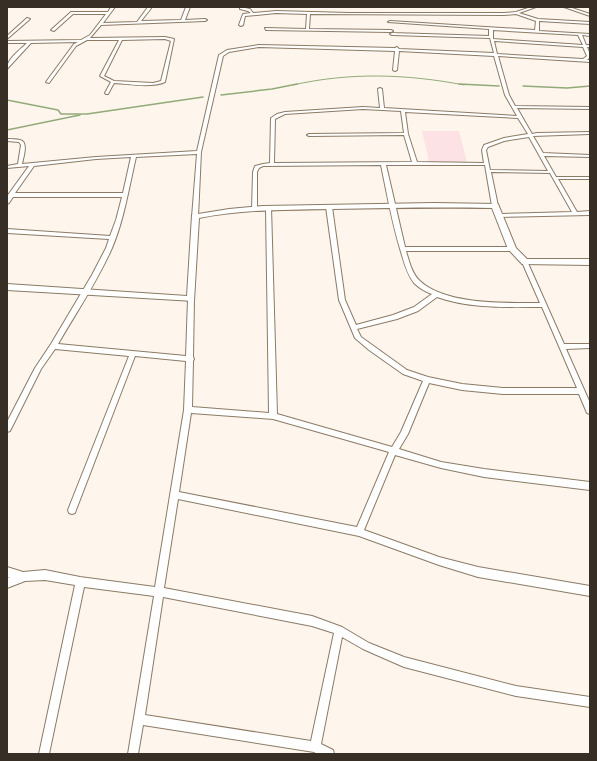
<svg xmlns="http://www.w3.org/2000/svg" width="597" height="761" font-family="'Space Grotesk',sans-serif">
<rect width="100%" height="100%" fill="#fef6ed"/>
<polygon fill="#fce2e5" points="422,131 459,131 467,162 429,162"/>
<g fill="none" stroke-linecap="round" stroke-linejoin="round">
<path stroke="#92aa79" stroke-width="1" d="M293,85C350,72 407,74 464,85"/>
<g stroke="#92aa79" stroke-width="1.5">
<polyline points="459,84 499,86"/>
<polyline points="523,86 567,88 590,86"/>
<polyline points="221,95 272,89 297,84"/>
<polyline points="7,100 58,110 61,114 87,114 203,97"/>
<polyline points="7,130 80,115"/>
</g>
<g stroke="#8c7a65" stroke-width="2">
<g id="street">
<path d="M111,7H115L103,23L137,22L148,7H152L141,21L181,20L186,7H190L185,20L205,19L207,20L205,21L101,25L90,38L165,37L174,39L165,82C152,88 129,84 114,83L108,94H106L105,93L111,82L100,76L119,40H87L76,46L49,83L46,82L74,44L78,42L31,43L7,69C7,59 20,50 27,43H7V41L81,40L90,35L106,14H73L54,31L51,30L71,12H108ZM165,39L171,41L161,81L153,83L114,81L104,76L122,40Z"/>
<path d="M240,7L250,9L253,13L276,11L349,13H504L516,12L531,7H536L519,13L538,19L590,22V24L539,21V31L590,34V36L582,35L586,45H590V47H587L590,54V57L587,60H590V62L498,56L509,95L515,106L590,107V109L517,108L532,134L537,133L590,132V134L533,136L543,153L590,155V157L544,156L556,177H590V179H558L577,212L590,211V215L497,217L496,216L499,214L572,212L550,173L491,172L498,206L495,208L492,206L485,165H386L405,247H512L515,249L512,251H406C409,261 412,274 420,281C445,305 507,303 540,303L522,262L525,260L527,261L564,344H590V348L566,349L590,403V414L587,413L579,394H503L462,390L429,383L408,434L399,449L441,462L484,469L590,482V490L484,477L441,468L395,455L364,530L439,557L478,567L590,586V596L478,577L439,565L359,536L178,499L164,588L312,616L342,627L369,643L404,657L516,686L590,697V707L516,696L404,667L363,649L342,637L321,744L333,750L334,754H317L314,752L143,725L138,754H128L154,596L84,587L49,754H39L75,585L45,580L25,581L7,588V578L10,577H7V567L23,572L45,570L80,577L155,587L184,410L186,361L135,356L76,510L75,513L72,514L69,513L68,510L129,356L55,349L41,369L10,431L7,432V422L35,368L51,344L92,275L106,248L109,239L7,233V229L110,236L116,220L122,197H13L9,203L7,204V198L8,195L29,166L7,168V166L18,164L21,145L19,142L7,141V139C11,139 16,139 20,140C29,142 23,158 22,164L96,157L197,151L219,55L227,50L259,45L395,48L397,47L399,49L494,53L490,38L392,35L390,34L392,33L489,36V29L388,22L390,21L535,30L536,21L516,14L504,15L310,14L309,29L391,30L393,31L391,32L266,30L265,28L306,29L307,14L276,13L245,16L243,25L241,26L239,25L243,14L251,13L248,11L240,9ZM493,30L578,35L583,45L493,39ZM494,41L583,47L587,56L583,59L497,54ZM259,47L395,51L393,70L395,71L397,70L399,51L494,56L505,95L517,116L384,108L382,89L380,88L378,89L380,108L363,107L285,112L277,114L271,118L270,163L263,164L255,166L253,172L252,210L254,211L257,209V172L259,168L263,166L381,165C387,194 392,223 401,252C404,262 407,274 414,283C419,288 426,292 432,294L414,307L393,315L356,325L345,300L332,207L331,206H327L326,207L339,300L355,338L369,350L403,374L423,381L401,432L392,447L277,414L271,207H267L266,208L269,413L192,407L193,361L194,359L193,357L194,299L193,298H189L188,299L186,356L58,344C76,313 97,282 112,248C124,220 129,187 136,157L197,154L192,217L195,219L198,217L201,152L223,56L229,52ZM363,109L401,111L404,133L309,134L307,135L309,136L404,135L412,162L274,163L275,119L285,114ZM405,112L518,118L528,134L504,138L484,145L482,150L484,163L417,162L408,134ZM529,137L548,171L490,170L486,150L488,147L504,141ZM131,157L123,193H15L34,166L96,159ZM437,297C470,309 508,307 542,307L577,388H503L462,384L428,377L407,370L361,337L357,329L397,319L418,311ZM191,413L273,419L389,452L357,527L179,492ZM163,597L312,626L334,633L311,741L145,715Z"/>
<polygon points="564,7 569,7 590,14 590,16"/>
<polygon points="27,18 30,19 7,39 7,36"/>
</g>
</g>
<g stroke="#8c7a65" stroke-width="2">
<path id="secondary" d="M434,203L498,204L516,248L527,259H590V265L522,264L508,249L492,208C439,207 385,208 331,209C287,210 243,209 199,218L194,301L7,290V284L187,296L192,215L229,209L263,206Z"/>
</g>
<use href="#street" fill="#fff" fill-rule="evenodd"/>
<use href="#secondary" fill="#fff" fill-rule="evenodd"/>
</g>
<rect width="597" height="761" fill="none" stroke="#372f26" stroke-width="16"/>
</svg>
